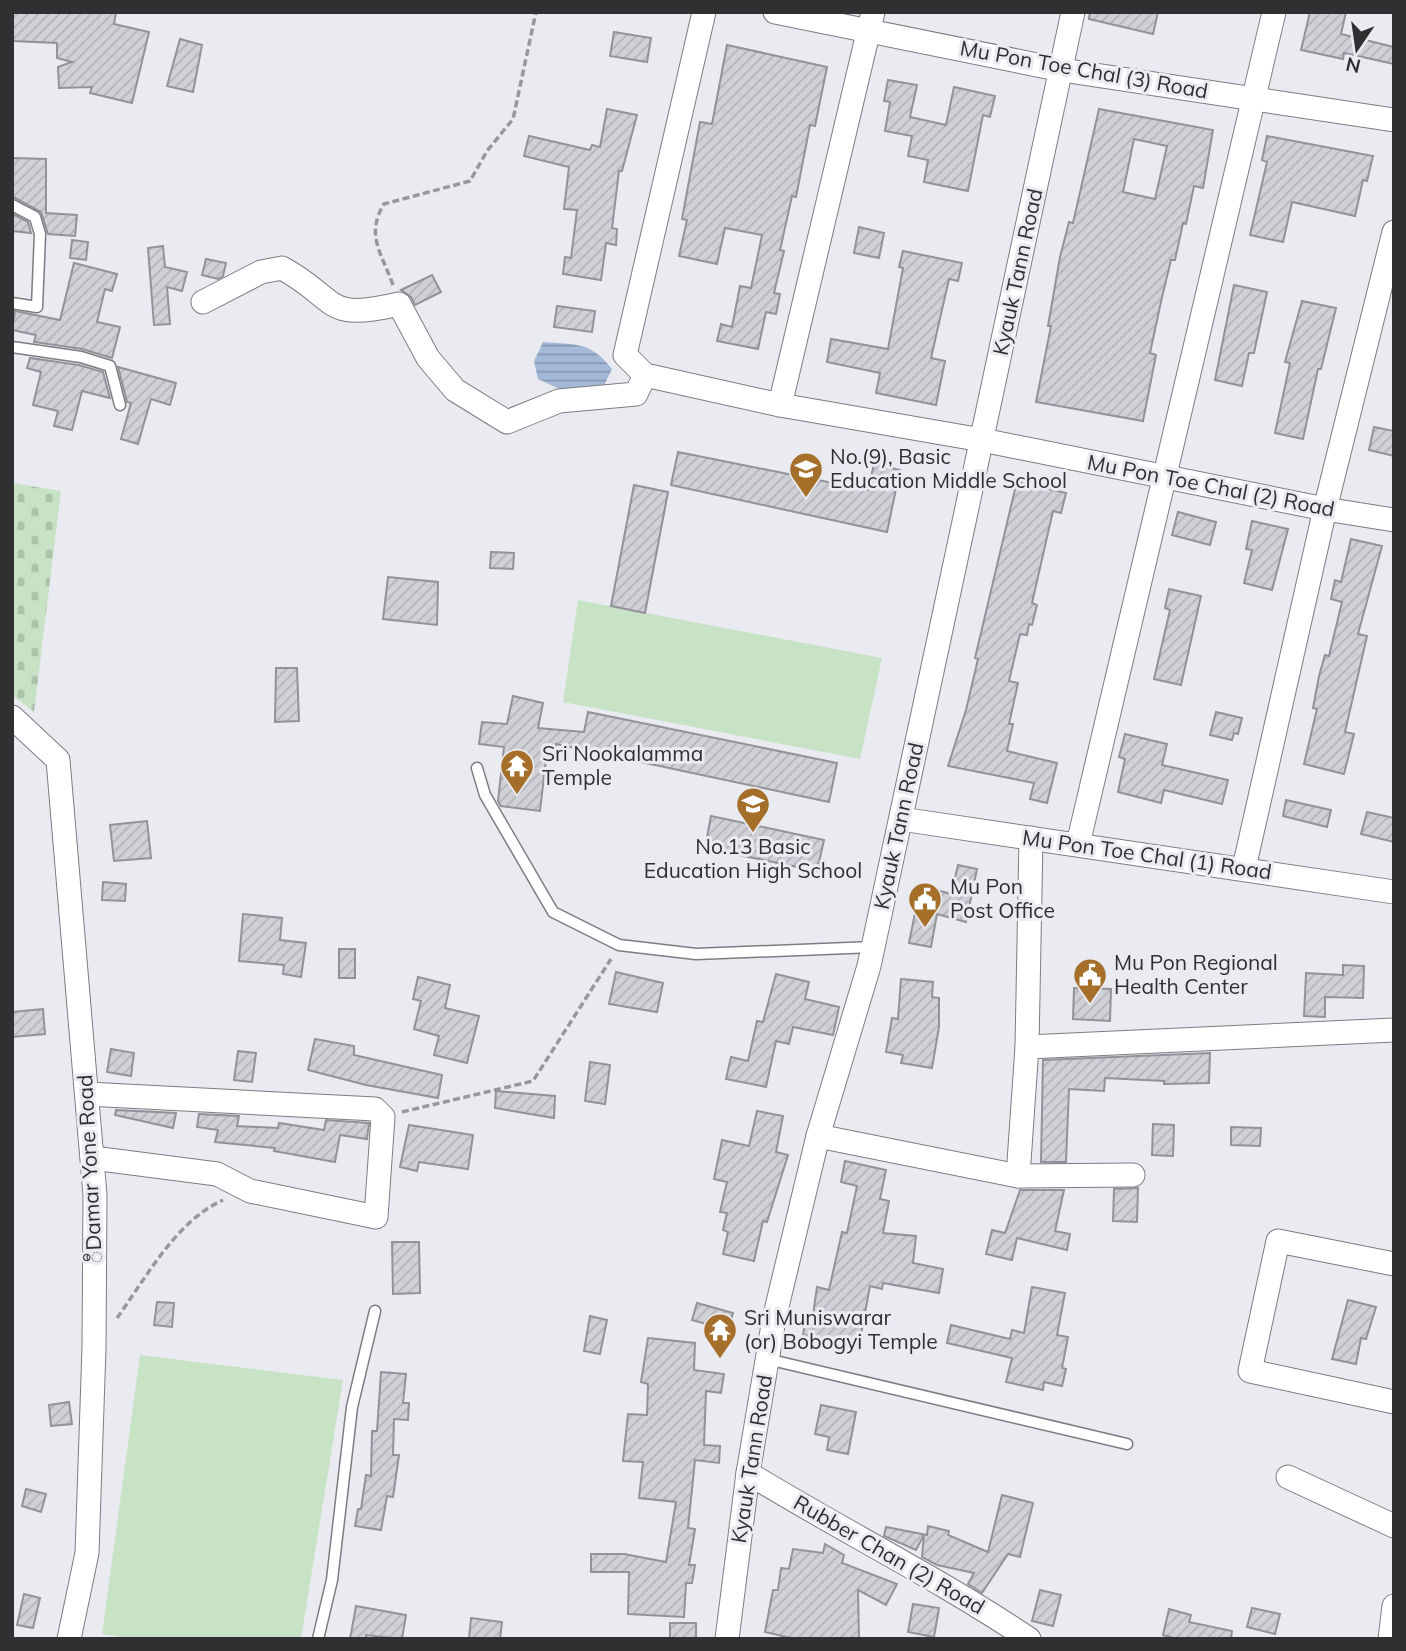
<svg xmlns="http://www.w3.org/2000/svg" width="1406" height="1651" font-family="Mulish,sans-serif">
<defs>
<pattern id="cemetery-stones" width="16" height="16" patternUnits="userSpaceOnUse" patternTransform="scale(1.75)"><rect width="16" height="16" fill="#c8e2c6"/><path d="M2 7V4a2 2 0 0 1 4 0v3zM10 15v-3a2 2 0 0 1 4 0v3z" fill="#acc2ab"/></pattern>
<pattern id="water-rules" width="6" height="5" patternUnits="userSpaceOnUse" patternTransform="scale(1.75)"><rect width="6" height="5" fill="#a4b9d8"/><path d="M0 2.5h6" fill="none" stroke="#8697b0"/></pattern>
<pattern id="building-hatch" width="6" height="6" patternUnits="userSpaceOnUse" patternTransform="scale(1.75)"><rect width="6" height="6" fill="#d0d0d7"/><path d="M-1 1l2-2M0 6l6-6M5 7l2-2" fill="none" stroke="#b3b3b9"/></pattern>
</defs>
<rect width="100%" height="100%" fill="#e9ebf1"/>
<g fill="#c8e2c6">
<polygon points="578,600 882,658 860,759 563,702"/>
<polygon points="140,1355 343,1380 301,1639 135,1639 102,1634"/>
</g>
<polygon fill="url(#cemetery-stones)" points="12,483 61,491 34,712 12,695"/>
<path fill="url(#water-rules)" d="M543,342C577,345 590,341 612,369L601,392L568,393L538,379L534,361Z"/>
<g fill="url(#building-hatch)" stroke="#929298" stroke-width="2" fill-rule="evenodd">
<polygon points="12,12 116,12 114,24 149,32 132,103 90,93 92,87 59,88 58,67 72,62 57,58 57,43 12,41"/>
<polygon points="1090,12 1158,12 1153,34 1089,19"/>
<polygon points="1310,12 1346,12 1341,34 1394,47 1394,64 1344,53 1343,59 1301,50"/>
<polygon points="614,32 651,38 647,62 610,56"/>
<polygon points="180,39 202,45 193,92 167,86"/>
<polygon points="727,45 827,67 815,126 810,125 796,197 792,196 780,250 784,251 774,293 780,294 776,314 766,312 758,349 717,341 721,324 732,327 740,286 751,288 762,235 725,228 717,264 679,256 687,220 682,219 700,122 712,124"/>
<polygon points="888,80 917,85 910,117 946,125 954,87 995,96 990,117 983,115 968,191 924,182 928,160 908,156 912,136 885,131 890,102 884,101"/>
<polygon points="607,109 637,115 622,171 619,171 612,228 617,229 616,245 606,243 601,280 563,274 565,257 571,258 577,210 564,209 569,167 524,156 529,136 590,150 592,145 600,147"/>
<path d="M1099,109L1213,130L1203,188L1194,186L1186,224L1183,223L1175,260H1171L1162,297L1150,353L1156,355L1143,421L1036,402L1051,326H1048L1060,257L1069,222L1073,223ZM1134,139L1167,146L1155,199L1123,192Z"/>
<polygon points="1267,136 1373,156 1367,181 1363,180 1355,216 1292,202 1283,242 1250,235 1267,162 1262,160"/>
<polygon points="13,158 46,159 46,213 77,215 75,236 48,234 41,212 13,197"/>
<polygon points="13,214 28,222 31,233 13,231"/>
<polygon points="859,227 884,233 879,258 854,253"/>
<polygon points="72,240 88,242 86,260 70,258"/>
<polygon points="163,246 165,267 187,272 182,291 167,287 170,324 154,325 148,248"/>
<polygon points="903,251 962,263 958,281 949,279 931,358 945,361 936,405 876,393 880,373 827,362 831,339 888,349 903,268 899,267"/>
<polygon points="206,259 226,263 223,276 218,279 202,275"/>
<polygon points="74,263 117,274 112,291 105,289 97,322 120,327 112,358 82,349 34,342 36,335 12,330 15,311 60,320"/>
<polygon points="432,275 441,292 415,305 411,297 401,290"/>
<polygon points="1234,285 1267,292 1254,353 1249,353 1242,386 1215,380"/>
<polygon points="1302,301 1336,308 1321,369 1318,369 1303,439 1275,433 1290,363 1285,362"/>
<polygon points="557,306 595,311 592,332 554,327"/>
<polygon points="30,358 79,365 103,372 110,398 82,391 72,430 54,426 58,411 33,405 41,372 27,368"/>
<polygon points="118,367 176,383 170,405 151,399 138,444 121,439 131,403 127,402"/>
<polygon points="1374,427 1394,431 1394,456 1369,450"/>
<polygon points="678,452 868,490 874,464 900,470 887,532 671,485"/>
<polygon points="1017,481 1066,493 1061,513 1053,511 1032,603 1037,605 1032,625 1029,624 1027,635 1020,634 1009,681 1018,683 1009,724 1013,724 1007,751 1057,763 1047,803 1030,799 1034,783 948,766 966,710 978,659 975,658"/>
<polygon points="634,485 668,492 645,613 611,606"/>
<polygon points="1178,512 1216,522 1210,545 1172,535"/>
<polygon points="1252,521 1288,529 1272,590 1244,583 1252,550 1246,549"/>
<polygon points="1351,539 1382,546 1358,634 1367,636 1345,732 1354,734 1344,774 1304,764 1317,709 1313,708 1319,676 1325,655 1329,656 1342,602 1331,599 1335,580 1341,582"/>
<polygon points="491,552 514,553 513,569 490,568"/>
<polygon points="388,577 438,582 437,625 383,619"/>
<polygon points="1169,589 1201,596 1181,685 1154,679 1170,610 1165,608"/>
<polygon points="276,668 297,668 299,721 275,722"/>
<polygon points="513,696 543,703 538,728 584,732 588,712 837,763 829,802 556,744 555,752 547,751 540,811 501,806 498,801 504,747 479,744 482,722 507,724"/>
<polygon points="1216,712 1242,718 1238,734 1234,733 1232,740 1210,735"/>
<polygon points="1125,734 1167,744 1162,765 1228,780 1222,804 1164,790 1161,803 1118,792 1125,759 1119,757"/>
<polygon points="1286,800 1331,810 1327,827 1283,816"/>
<polygon points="1367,812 1394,818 1394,842 1361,834"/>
<polygon points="711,816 824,840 817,871 705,848"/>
<polygon points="147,821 151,858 114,861 110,825"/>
<polygon points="958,865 977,869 966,922 937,914 931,947 909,943 915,913 919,914 926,887 951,894"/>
<polygon points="103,882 126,884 125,901 102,900"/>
<polygon points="243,914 282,918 280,940 306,943 301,977 283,974 284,965 239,961"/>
<rect x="339" y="949" width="16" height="29"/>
<polygon points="1343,965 1364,966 1363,998 1325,997 1325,1017 1304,1016 1306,973 1343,975"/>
<polygon points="616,972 663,983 657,1012 609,1004"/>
<polygon points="776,974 809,982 805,999 839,1007 833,1035 793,1027 789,1044 776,1041 766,1087 726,1079 731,1057 748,1061 757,1021 763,1022"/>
<polygon points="418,977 450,985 445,1008 479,1016 467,1063 434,1055 439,1036 414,1029 421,1001 413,999"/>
<polygon points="901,979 933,982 932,997 939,998 939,1027 932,1068 901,1063 903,1055 886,1052 892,1018 898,1019"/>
<polygon points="1074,988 1111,989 1110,1021 1073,1019"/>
<polygon points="43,1009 45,1034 12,1037 12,1012"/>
<polygon points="315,1039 354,1046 354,1055 442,1075 438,1098 366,1085 308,1070"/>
<polygon points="111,1049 134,1053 131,1076 107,1072"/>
<polygon points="238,1051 256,1053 252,1082 234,1080"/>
<polygon points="1210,1053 1209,1083 1164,1084 1164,1081 1105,1078 1104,1091 1069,1089 1066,1162 1041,1162 1043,1060"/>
<polygon points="590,1062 610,1065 605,1104 585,1101"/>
<polygon points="496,1091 555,1096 554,1118 495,1108"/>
<polygon points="116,1110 176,1113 173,1128 115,1115"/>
<polygon points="757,1111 783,1116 776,1152 788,1155 767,1222 763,1221 754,1261 723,1254 728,1232 723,1230 727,1213 720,1212 727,1182 714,1179 722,1140 749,1146"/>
<polygon points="199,1114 239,1116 237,1126 278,1128 279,1123 324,1130 326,1120 369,1123 367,1139 340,1135 335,1162 274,1151 275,1148 215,1142 218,1130 197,1127"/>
<polygon points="1153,1124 1174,1125 1173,1156 1152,1155"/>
<polygon points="409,1125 473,1135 468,1169 419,1162 417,1171 400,1167"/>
<polygon points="1231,1127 1261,1128 1260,1146 1231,1145"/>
<polygon points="845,1161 886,1170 880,1199 889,1201 883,1233 916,1236 913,1263 943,1269 939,1293 883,1283 882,1289 870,1286 859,1345 803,1335 807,1314 813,1315 817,1287 829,1290 842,1232 847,1233 857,1186 841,1182"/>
<polygon points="1138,1188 1137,1222 1113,1221 1114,1189"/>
<polygon points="1020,1190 1064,1190 1055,1231 1070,1234 1067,1250 1017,1238 1012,1260 986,1254 992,1230 1005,1233"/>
<polygon points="392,1242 419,1242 420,1293 393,1294"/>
<polygon points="1032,1287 1065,1293 1057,1335 1068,1337 1062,1368 1066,1369 1062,1386 1044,1382 1043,1390 1006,1382 1012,1358 947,1343 951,1325 1010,1339 1012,1330 1024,1333"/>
<polygon points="1348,1300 1376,1307 1366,1339 1361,1338 1356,1364 1332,1359"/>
<polygon points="157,1302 174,1303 172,1327 154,1325"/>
<polygon points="697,1303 733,1313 728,1330 692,1320"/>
<polygon points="590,1316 607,1320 600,1354 584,1351"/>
<polygon points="648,1338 695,1343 694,1370 724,1374 721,1393 706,1391 704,1445 720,1446 719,1463 695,1460 688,1528 695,1529 689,1565 695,1565 692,1583 686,1583 684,1617 628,1614 629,1572 591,1572 591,1554 624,1554 666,1562 676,1502 639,1498 643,1462 623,1461 628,1414 647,1415 648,1384 641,1382"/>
<polygon points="381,1372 406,1374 403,1403 409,1403 408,1420 394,1419 393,1455 399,1455 393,1497 387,1496 381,1530 355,1526 358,1509 361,1509 366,1475 371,1476 372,1431 377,1431"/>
<polygon points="69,1402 72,1424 51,1426 49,1405"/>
<polygon points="821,1405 856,1412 848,1454 827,1450 829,1437 815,1434"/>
<polygon points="26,1489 46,1494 41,1512 22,1506"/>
<polygon points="1002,1495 1033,1503 1020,1557 1008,1554 982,1593 968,1584 974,1573 937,1565 922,1557 924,1535 916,1550 884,1536 886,1527 927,1535 928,1526 949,1531 948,1535 988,1552"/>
<polygon points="825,1544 844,1555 842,1563 897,1584 886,1605 858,1590 859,1639 795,1639 765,1632 773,1590 778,1590 781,1568 789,1569 793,1549 823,1553"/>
<polygon points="1040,1590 1061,1595 1053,1626 1032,1621"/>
<polygon points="24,1594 40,1598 33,1628 17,1625"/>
<polygon points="913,1604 939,1608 934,1637 908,1632"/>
<polygon points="356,1606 406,1615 402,1639 366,1635 366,1639 350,1639"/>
<polygon points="1252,1608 1280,1614 1275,1634 1247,1627"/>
<polygon points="1169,1609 1191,1615 1189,1622 1232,1631 1231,1639 1177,1639 1163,1635"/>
<polygon points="471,1618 502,1622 500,1639 469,1639"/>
<rect x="670" y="1623" width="26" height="16"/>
</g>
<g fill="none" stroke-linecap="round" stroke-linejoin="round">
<g stroke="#7c7d83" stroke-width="13">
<g id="service">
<polyline points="12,205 35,217 40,234 37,307 12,303"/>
<polyline points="12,347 81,357 110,366 120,405"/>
<polyline points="477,768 485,795 553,912 619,945 696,954 873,947"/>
<polyline points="767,1359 1127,1444"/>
<polyline points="318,1639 332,1580 352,1407 375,1311"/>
</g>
</g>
<g stroke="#7c7d83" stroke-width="25">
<g id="minor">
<polyline points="704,12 625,355 645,375 780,405 982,440 1325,509 1394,520"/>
<polyline points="775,12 1062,70 1394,120"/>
<path d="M203,302L261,272L282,268C340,300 323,322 399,304L428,358L455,390L507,422L559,401L636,394L645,375"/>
<polyline points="780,405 873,12"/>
<polyline points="12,717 58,760 95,1195 94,1348 87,1553 69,1639"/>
<polyline points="901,819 1394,892"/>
<polyline points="1031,838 1027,1047 1394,1030"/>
<polyline points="1078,844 1274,12"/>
<polyline points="1244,868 1325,509 1394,232"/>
<polyline points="87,1094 375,1109 383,1117 376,1217 250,1191 217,1174 93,1158"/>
<polyline points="818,1136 1018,1176 1133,1175"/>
<polyline points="1018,1176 1027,1047"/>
<polyline points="1394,1264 1278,1241 1250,1371 1394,1402"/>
<path d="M748,1473C841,1530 938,1578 1029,1639"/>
<polyline points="1288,1477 1394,1526"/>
<polyline points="727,1639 748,1473 774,1319 818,1136 869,966 1073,12"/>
<polyline points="1390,1639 1394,1606"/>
</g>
</g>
<g stroke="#96989c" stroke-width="3.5" stroke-dasharray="7 3.5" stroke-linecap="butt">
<path d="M393,285C382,254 365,235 384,204L470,181L487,151L513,119L536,12"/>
<polyline points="402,1112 533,1081 611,959"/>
<path d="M117,1318C146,1278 176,1221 223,1200"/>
</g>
<use href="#service" stroke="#fff" stroke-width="10"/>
<use href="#minor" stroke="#fff" stroke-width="23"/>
</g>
<defs>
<g id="school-pin" transform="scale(1.75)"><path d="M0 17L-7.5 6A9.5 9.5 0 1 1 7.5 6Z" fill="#a56f29" stroke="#e9ebf1"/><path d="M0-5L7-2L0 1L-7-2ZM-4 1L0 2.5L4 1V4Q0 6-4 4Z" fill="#fff"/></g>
<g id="temple-pin" transform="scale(1.75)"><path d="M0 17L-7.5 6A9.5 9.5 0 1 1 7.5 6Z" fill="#a56f29" stroke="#e9ebf1"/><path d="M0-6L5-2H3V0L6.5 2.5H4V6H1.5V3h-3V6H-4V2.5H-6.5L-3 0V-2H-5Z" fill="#fff"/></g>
<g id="civic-pin" transform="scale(1.75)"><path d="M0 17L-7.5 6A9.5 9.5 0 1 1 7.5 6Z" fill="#a56f29" stroke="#e9ebf1"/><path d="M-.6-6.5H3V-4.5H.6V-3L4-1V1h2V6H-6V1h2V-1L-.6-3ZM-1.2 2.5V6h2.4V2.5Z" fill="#fff"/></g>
</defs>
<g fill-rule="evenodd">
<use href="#school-pin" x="806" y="469"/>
<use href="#temple-pin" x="517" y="766"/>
<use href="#school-pin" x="753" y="804"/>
<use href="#civic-pin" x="925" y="899"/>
<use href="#civic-pin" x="1090" y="975"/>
<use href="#temple-pin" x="720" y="1330"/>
</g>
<g text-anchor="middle" stroke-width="6" stroke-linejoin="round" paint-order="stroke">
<g font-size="21" fill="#303033" stroke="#e9ebf1">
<text transform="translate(1084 70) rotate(10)" y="7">Mu Pon Toe Chal (3) Road</text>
<text transform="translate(1018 272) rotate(-78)" y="7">Kyauk Tann Road</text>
<text transform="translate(1211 486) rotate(11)" y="7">Mu Pon Toe Chal (2) Road</text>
<text transform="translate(899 826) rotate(-78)" y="7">Kyauk Tann Road</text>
<text transform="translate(1147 855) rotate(8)" y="7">Mu Pon Toe Chal (1) Road</text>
<text transform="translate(90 1169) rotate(-93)" y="7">ီDamar Yone Road</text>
<text transform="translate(752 1459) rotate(-81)" y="7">Kyauk Tann Road</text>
<text transform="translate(889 1555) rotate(30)" y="7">Rubber Chan (2) Road</text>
</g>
<g font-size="21" fill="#303033" stroke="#e9ebf1" text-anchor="start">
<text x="830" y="464">No.(9), Basic<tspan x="830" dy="24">Education Middle School</tspan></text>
<text x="542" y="761">Sri Nookalamma<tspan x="542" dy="24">Temple</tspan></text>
<text x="753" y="854" text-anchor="middle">No.13 Basic<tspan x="753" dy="24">Education High School</tspan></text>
<text x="950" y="894">Mu Pon<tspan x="950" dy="24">Post Office</tspan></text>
<text x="1114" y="970">Mu Pon Regional<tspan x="1114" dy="24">Health Center</tspan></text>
<text x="744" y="1325">Sri Muniswarar<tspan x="744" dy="24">(or) Bobogyi Temple</tspan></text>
</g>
</g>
<rect width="1406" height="1651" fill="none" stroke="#303033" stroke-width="28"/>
<g transform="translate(1357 49) rotate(193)" stroke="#e9ebf1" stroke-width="5" paint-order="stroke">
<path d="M0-5L12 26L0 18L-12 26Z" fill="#303033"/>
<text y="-10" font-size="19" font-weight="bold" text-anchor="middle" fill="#303033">N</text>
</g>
</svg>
